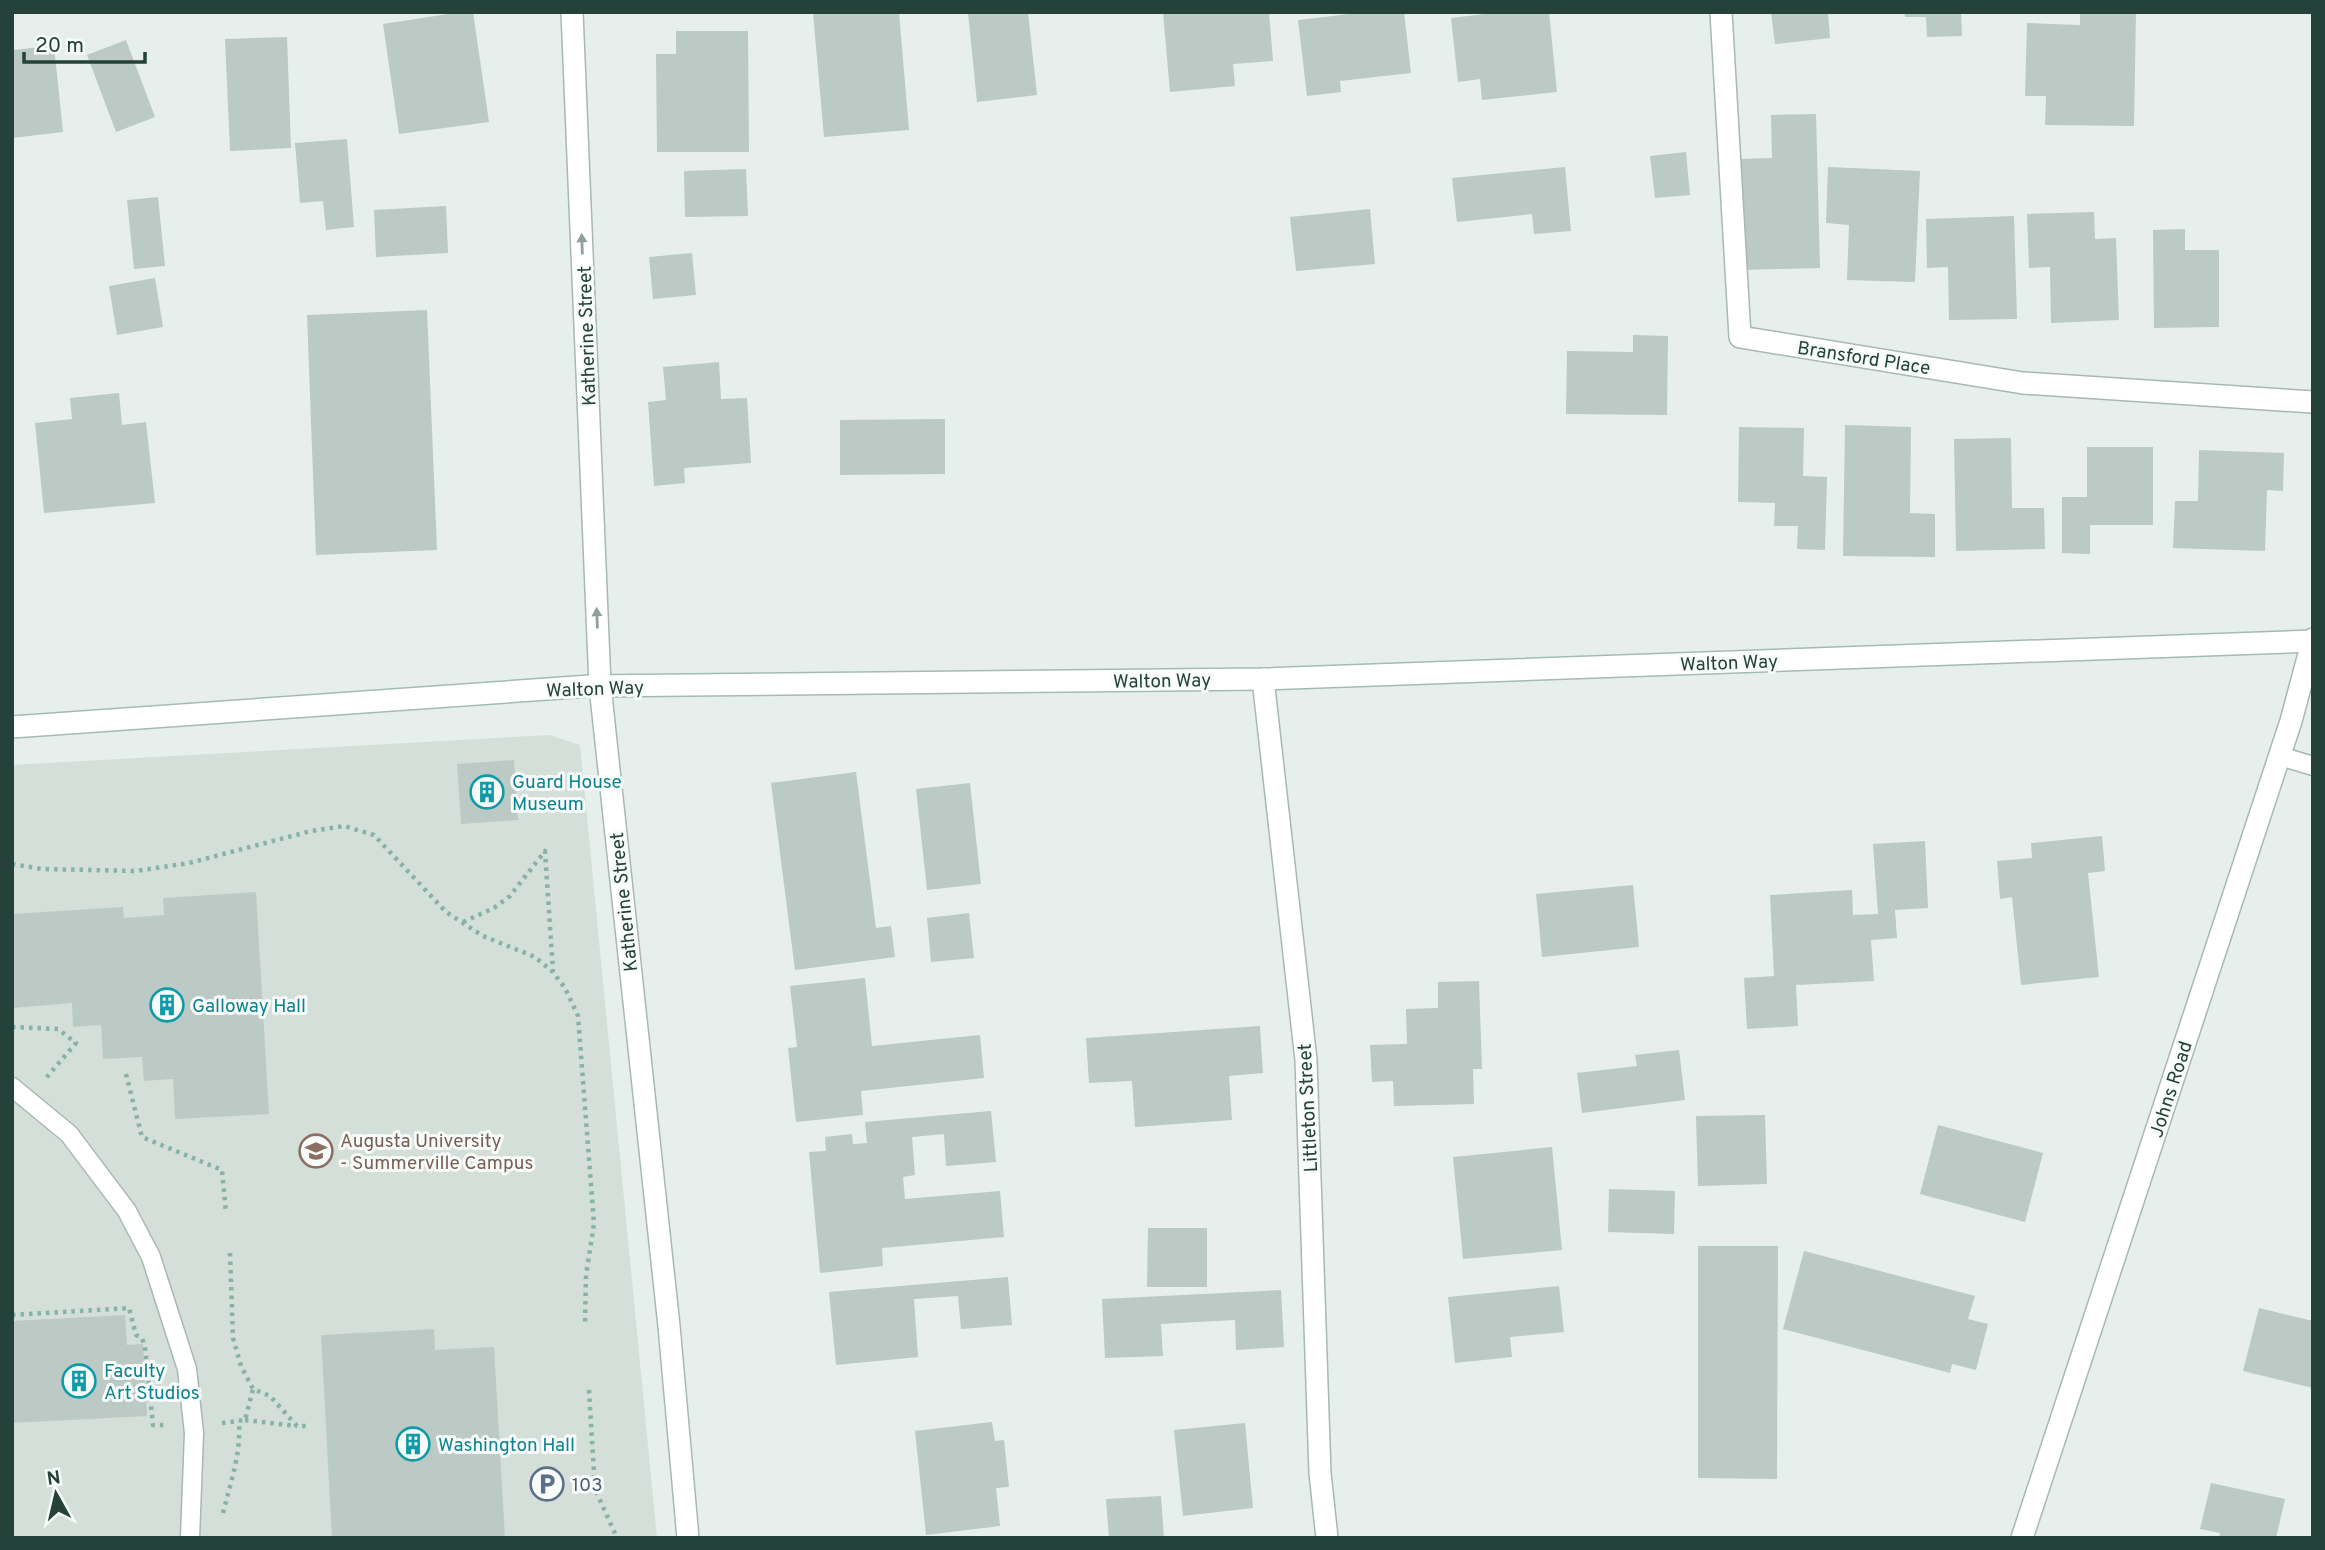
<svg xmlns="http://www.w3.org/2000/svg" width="2325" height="1550" viewBox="0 0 2325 1550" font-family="Overpass,sans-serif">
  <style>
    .built { fill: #d4dfda }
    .building { fill: #bbcac4 }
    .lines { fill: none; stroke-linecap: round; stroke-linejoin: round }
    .service-casing { stroke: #a8b8b2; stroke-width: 21 }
    .minor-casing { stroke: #a8b8b2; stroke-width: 24 }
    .secondary-casing { stroke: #a4bbb3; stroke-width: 24 }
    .path { stroke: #86b3a5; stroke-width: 4.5; stroke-dasharray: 3.5 5; stroke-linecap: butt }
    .service { stroke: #fff; stroke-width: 18 }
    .minor { stroke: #fff; stroke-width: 21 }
    .secondary { stroke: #fff; stroke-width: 21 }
    .oneway { fill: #92a09c }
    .labels { text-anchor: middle; stroke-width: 6; stroke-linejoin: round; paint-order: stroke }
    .street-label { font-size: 19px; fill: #24423a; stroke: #f7fbf9 }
    .culture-label { font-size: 19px; fill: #0d838f; stroke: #f7fbf9; text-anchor: start }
    .education-label { font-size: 19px; fill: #785e54; stroke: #f7fbf9; text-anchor: start }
    .service-label { font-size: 19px; fill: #4e5e75; stroke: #f7fbf9; text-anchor: start }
  </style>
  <rect width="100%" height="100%" fill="#e6efeb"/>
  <polygon class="built" points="550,735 580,745 657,1538 12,1538 12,765"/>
  <g class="building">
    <polygon points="461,12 473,12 489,122 399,134 383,24"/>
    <polygon points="899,12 909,130 824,137 813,13"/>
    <polygon points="1028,12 1037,95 977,102 968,13"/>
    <polygon points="1163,12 1269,12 1273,61 1233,64 1235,86 1170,92"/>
    <polygon points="1367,12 1404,12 1411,73 1340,81 1341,92 1307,96 1298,20"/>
    <polygon points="1502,12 1549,12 1557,92 1482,100 1480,79 1458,82 1451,18"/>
    <polygon points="1771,12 1828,12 1830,38 1775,44"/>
    <polygon points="1904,12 1961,12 1962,36 1927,37 1926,17 1905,17"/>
    <polygon points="2080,12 2136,13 2134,126 2045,125 2046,96 2025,96 2027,23 2080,25"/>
    <polygon points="676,31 748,31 749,152 657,152 656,54 676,54"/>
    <polygon points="287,37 291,148 230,151 225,39"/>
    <polygon points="126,40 155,117 116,132 87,55"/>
    <polygon points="54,46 63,132 12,138 12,50"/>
    <polygon points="1816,114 1820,268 1741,270 1738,159 1772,158 1771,115"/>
    <polygon points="347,139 354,227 326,230 323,201 300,203 295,143"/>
    <polygon points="1686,152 1690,195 1655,198 1650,156"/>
    <polygon points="1565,167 1571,231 1534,234 1532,214 1457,222 1452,178"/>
    <polygon points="1828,167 1920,171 1915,282 1847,280 1849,225 1826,223"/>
    <polygon points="746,169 748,216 685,217 684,171"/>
    <polygon points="158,197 165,266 134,269 127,200"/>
    <polygon points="446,206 448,253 376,257 374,210"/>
    <polygon points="1370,209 1375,264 1296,271 1290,217"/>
    <polygon points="2094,212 2095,239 2116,238 2119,320 2051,323 2050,267 2029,268 2027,214"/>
    <polygon points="2014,216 2017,319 1949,320 1948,267 1927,268 1926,219"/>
    <polygon points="2185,229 2185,250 2219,250 2219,327 2154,328 2153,230"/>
    <polygon points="692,253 696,295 653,299 649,257"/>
    <polygon points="155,278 163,327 117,335 109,286"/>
    <polygon points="427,310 437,550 316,555 307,315"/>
    <polygon points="1633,335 1668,336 1667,415 1566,414 1567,351 1633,352"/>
    <polygon points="719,362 721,399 747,398 751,463 684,468 685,483 654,486 648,402 666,400 663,367"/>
    <polygon points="119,393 122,425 146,422 155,503 44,513 35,423 72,419 70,398"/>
    <polygon points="945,419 945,474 840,475 840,420"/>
    <polygon points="1845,425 1911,427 1910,513 1935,514 1935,557 1843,556"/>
    <polygon points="1739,427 1804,428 1803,476 1827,477 1825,550 1797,549 1798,526 1774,526 1775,503 1738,502"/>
    <polygon points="2011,438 2012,508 2044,508 2045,549 1956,551 1954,439"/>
    <polygon points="2087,447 2153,447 2153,525 2090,525 2090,554 2062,553 2062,497 2087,497"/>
    <polygon points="2199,450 2284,453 2283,491 2267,490 2265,551 2173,548 2175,501 2198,501"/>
    <polygon points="514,760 518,820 461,824 457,764"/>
    <polygon points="856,772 876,928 891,926 895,957 795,970 771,783"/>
    <polygon points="970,783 981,884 927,890 916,789"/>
    <polygon points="2102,836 2105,871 2088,873 2099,977 2021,985 2012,897 2000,899 1997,861 2032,858 2031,843"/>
    <polygon points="1925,841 1928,908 1895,910 1897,938 1871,940 1874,981 1796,985 1798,1026 1747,1029 1744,978 1774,976 1770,895 1852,890 1853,915 1878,914 1873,844"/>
    <polygon points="1633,885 1639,947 1542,957 1536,894"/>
    <polygon points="256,892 269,1114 175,1119 173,1079 144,1081 142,1057 103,1059 101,1025 73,1027 72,1003 12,1008 12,914 123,907 124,918 164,915 163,898"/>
    <polygon points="969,913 974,958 931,962 927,918"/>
    <polygon points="865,978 872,1046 980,1035 984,1078 861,1091 863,1115 796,1122 788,1048 797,1047 790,986"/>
    <polygon points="1479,981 1482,1069 1473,1069 1474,1104 1394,1106 1393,1081 1372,1082 1370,1045 1407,1044 1406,1009 1438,1008 1438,982"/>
    <polygon points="1260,1026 1263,1073 1229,1076 1232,1120 1135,1127 1132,1081 1089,1083 1086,1038"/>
    <polygon points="1679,1050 1685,1100 1582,1113 1577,1073 1637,1066 1635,1055"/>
    <polygon points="991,1111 996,1162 946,1166 944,1134 912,1137 915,1175 903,1177 905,1199 1000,1191 1004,1237 882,1248 883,1266 820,1273 809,1152 826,1151 825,1137 852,1134 853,1144 867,1143 865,1122"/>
    <polygon points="1765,1115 1767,1184 1698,1186 1696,1116"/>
    <polygon points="1938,1125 2043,1153 2025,1222 1920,1194"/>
    <polygon points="1552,1147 1562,1250 1463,1259 1453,1157"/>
    <polygon points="1609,1189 1675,1191 1674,1234 1608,1232"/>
    <polygon points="1148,1228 1207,1228 1207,1287 1147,1287"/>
    <polygon points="1698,1246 1778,1246 1777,1479 1698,1478"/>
    <polygon points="1804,1251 1975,1296 1968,1319 1988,1324 1976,1370 1952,1364 1950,1373 1783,1329"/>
    <polygon points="1008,1277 1012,1325 961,1329 958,1296 914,1299 918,1357 836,1365 829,1292"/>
    <polygon points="1559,1286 1564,1332 1510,1337 1512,1357 1455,1363 1448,1297"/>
    <polygon points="1281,1290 1284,1347 1236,1350 1235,1320 1161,1324 1163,1356 1105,1358 1102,1299"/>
    <polygon points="2259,1308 2313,1321 2313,1388 2243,1371"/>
    <polygon points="125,1315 127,1345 143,1344 147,1416 12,1423 12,1321"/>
    <polygon points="434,1329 435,1350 494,1347 505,1538 332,1538 321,1335"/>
    <polygon points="992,1422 995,1441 1004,1440 1009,1487 996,1488 1000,1526 926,1535 915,1431"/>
    <polygon points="1245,1423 1253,1508 1183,1516 1174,1430"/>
    <polygon points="2211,1483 2285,1499 2276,1538 2219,1538 2220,1533 2200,1529"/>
    <polygon points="1161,1496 1164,1538 1109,1538 1106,1499"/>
  </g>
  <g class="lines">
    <defs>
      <g id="service">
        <polyline points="2280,756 2313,766"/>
        <polyline points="12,1087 69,1134 127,1211 151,1257 187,1369 194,1433 190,1538"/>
      </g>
      <g id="minor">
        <polyline points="572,12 600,686 669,1326 688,1538"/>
        <polyline points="1721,12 1740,337 2023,383 2313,402"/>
        <polyline points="1263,679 1306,1060 1320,1473 1327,1538"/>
        <polyline points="2022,1538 2291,721 2313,639"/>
      </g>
      <polyline id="secondary" points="12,727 590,686 1263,679 2313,641"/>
    </defs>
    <use href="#service" class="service-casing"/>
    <use href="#minor" class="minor-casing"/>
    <use href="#secondary" class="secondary-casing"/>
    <g class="path">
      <polyline points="12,864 42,869 136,871 189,863 311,831 344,826 374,835 446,912 483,936 535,957 553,972 565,988 578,1016 594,1224 586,1275 585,1323"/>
      <polyline points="463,922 494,908 510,896 545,851 553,971"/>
      <polyline points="12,1027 58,1029 76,1043 46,1078"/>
      <polyline points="126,1074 142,1137 222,1170 226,1213"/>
      <polyline points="230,1253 233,1338 241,1366 253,1389 270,1396 297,1426 309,1426"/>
      <polyline points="12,1315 129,1308 136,1335 142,1338 145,1347 153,1425 166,1425"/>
      <polyline points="589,1390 595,1489 617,1538"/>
      <polyline points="245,1420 297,1426"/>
      <polyline points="222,1423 245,1420 253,1389"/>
      <path d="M223,1513c8,-32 18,-59 16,-92"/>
    </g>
    <use href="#service" class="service"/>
    <use href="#minor" class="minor"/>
    <use href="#secondary" class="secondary"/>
  </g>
  <defs><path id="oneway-solid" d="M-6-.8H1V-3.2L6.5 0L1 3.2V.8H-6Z" transform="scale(1.75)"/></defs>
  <g class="oneway">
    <use href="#oneway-solid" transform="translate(582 244) rotate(-92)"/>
    <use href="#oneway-solid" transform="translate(597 618) rotate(-92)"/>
  </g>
  <defs>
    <symbol id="building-ring" viewBox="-11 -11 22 22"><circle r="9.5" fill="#f7fbf9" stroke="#0f9aa8" stroke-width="1.5"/><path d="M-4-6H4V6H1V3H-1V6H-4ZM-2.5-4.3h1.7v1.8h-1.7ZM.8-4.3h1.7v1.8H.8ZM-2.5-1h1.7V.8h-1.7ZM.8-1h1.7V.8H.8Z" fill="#0f9aa8"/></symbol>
    <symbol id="university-ring" viewBox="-11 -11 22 22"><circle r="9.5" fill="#f7fbf9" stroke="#8d6e63" stroke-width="1.5"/><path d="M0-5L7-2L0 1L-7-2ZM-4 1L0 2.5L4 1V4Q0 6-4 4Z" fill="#8d6e63"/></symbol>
    <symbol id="parking-ring" viewBox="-11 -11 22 22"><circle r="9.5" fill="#f7fbf9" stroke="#5c6f8a" stroke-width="1.5"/><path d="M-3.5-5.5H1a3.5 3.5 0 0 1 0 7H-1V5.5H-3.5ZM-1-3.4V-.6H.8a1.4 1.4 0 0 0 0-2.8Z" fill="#5c6f8a"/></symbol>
  </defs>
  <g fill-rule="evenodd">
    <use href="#building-ring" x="468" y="773" width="38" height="38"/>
    <use href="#building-ring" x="148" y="986" width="38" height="38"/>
    <use href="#university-ring" x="297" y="1132" width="38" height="38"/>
    <use href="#building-ring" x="60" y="1362" width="38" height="38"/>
    <use href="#building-ring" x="394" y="1425" width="38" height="38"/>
    <use href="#parking-ring" x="528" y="1465" width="38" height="38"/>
  </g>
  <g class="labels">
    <g class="street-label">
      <text transform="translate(586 336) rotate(-92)" y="7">Katherine Street</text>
      <text transform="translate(1864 357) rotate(9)" y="7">Bransford Place</text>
      <text transform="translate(1729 662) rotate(-2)" y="7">Walton Way</text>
      <text transform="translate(1162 680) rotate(-1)" y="7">Walton Way</text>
      <text transform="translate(595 688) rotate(-2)" y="7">Walton Way</text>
      <text transform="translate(623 902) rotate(-96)" y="7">Katherine Street</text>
      <text transform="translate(2170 1089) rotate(-72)" y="7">Johns Road</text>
      <text transform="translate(1307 1108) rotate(-93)" y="7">Littleton Street</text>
    </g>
    <g class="culture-label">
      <text x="512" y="788">Guard House<tspan x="512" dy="22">Museum</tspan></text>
      <text x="192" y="1012">Galloway Hall</text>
      <text x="104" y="1377">Faculty<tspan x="104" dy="22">Art Studios</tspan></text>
      <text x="438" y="1451">Washington Hall</text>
    </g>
    <g class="education-label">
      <text x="340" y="1147">Augusta University<tspan x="340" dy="22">- Summerville Campus</tspan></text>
    </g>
    <g class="service-label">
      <text x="572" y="1491">103</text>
    </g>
  </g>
  <rect width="2325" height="1550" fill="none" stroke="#24423a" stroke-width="28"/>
  <g transform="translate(56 1494) rotate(352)" stroke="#f7fbf9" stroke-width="5" paint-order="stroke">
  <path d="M0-5L12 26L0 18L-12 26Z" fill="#24423a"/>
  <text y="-10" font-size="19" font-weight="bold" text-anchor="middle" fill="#24423a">N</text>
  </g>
  <path d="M24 52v10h121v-10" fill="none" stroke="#24423a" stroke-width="3.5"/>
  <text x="35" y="52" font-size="21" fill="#24423a" stroke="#f7fbf9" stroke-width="5" paint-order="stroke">20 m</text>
</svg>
